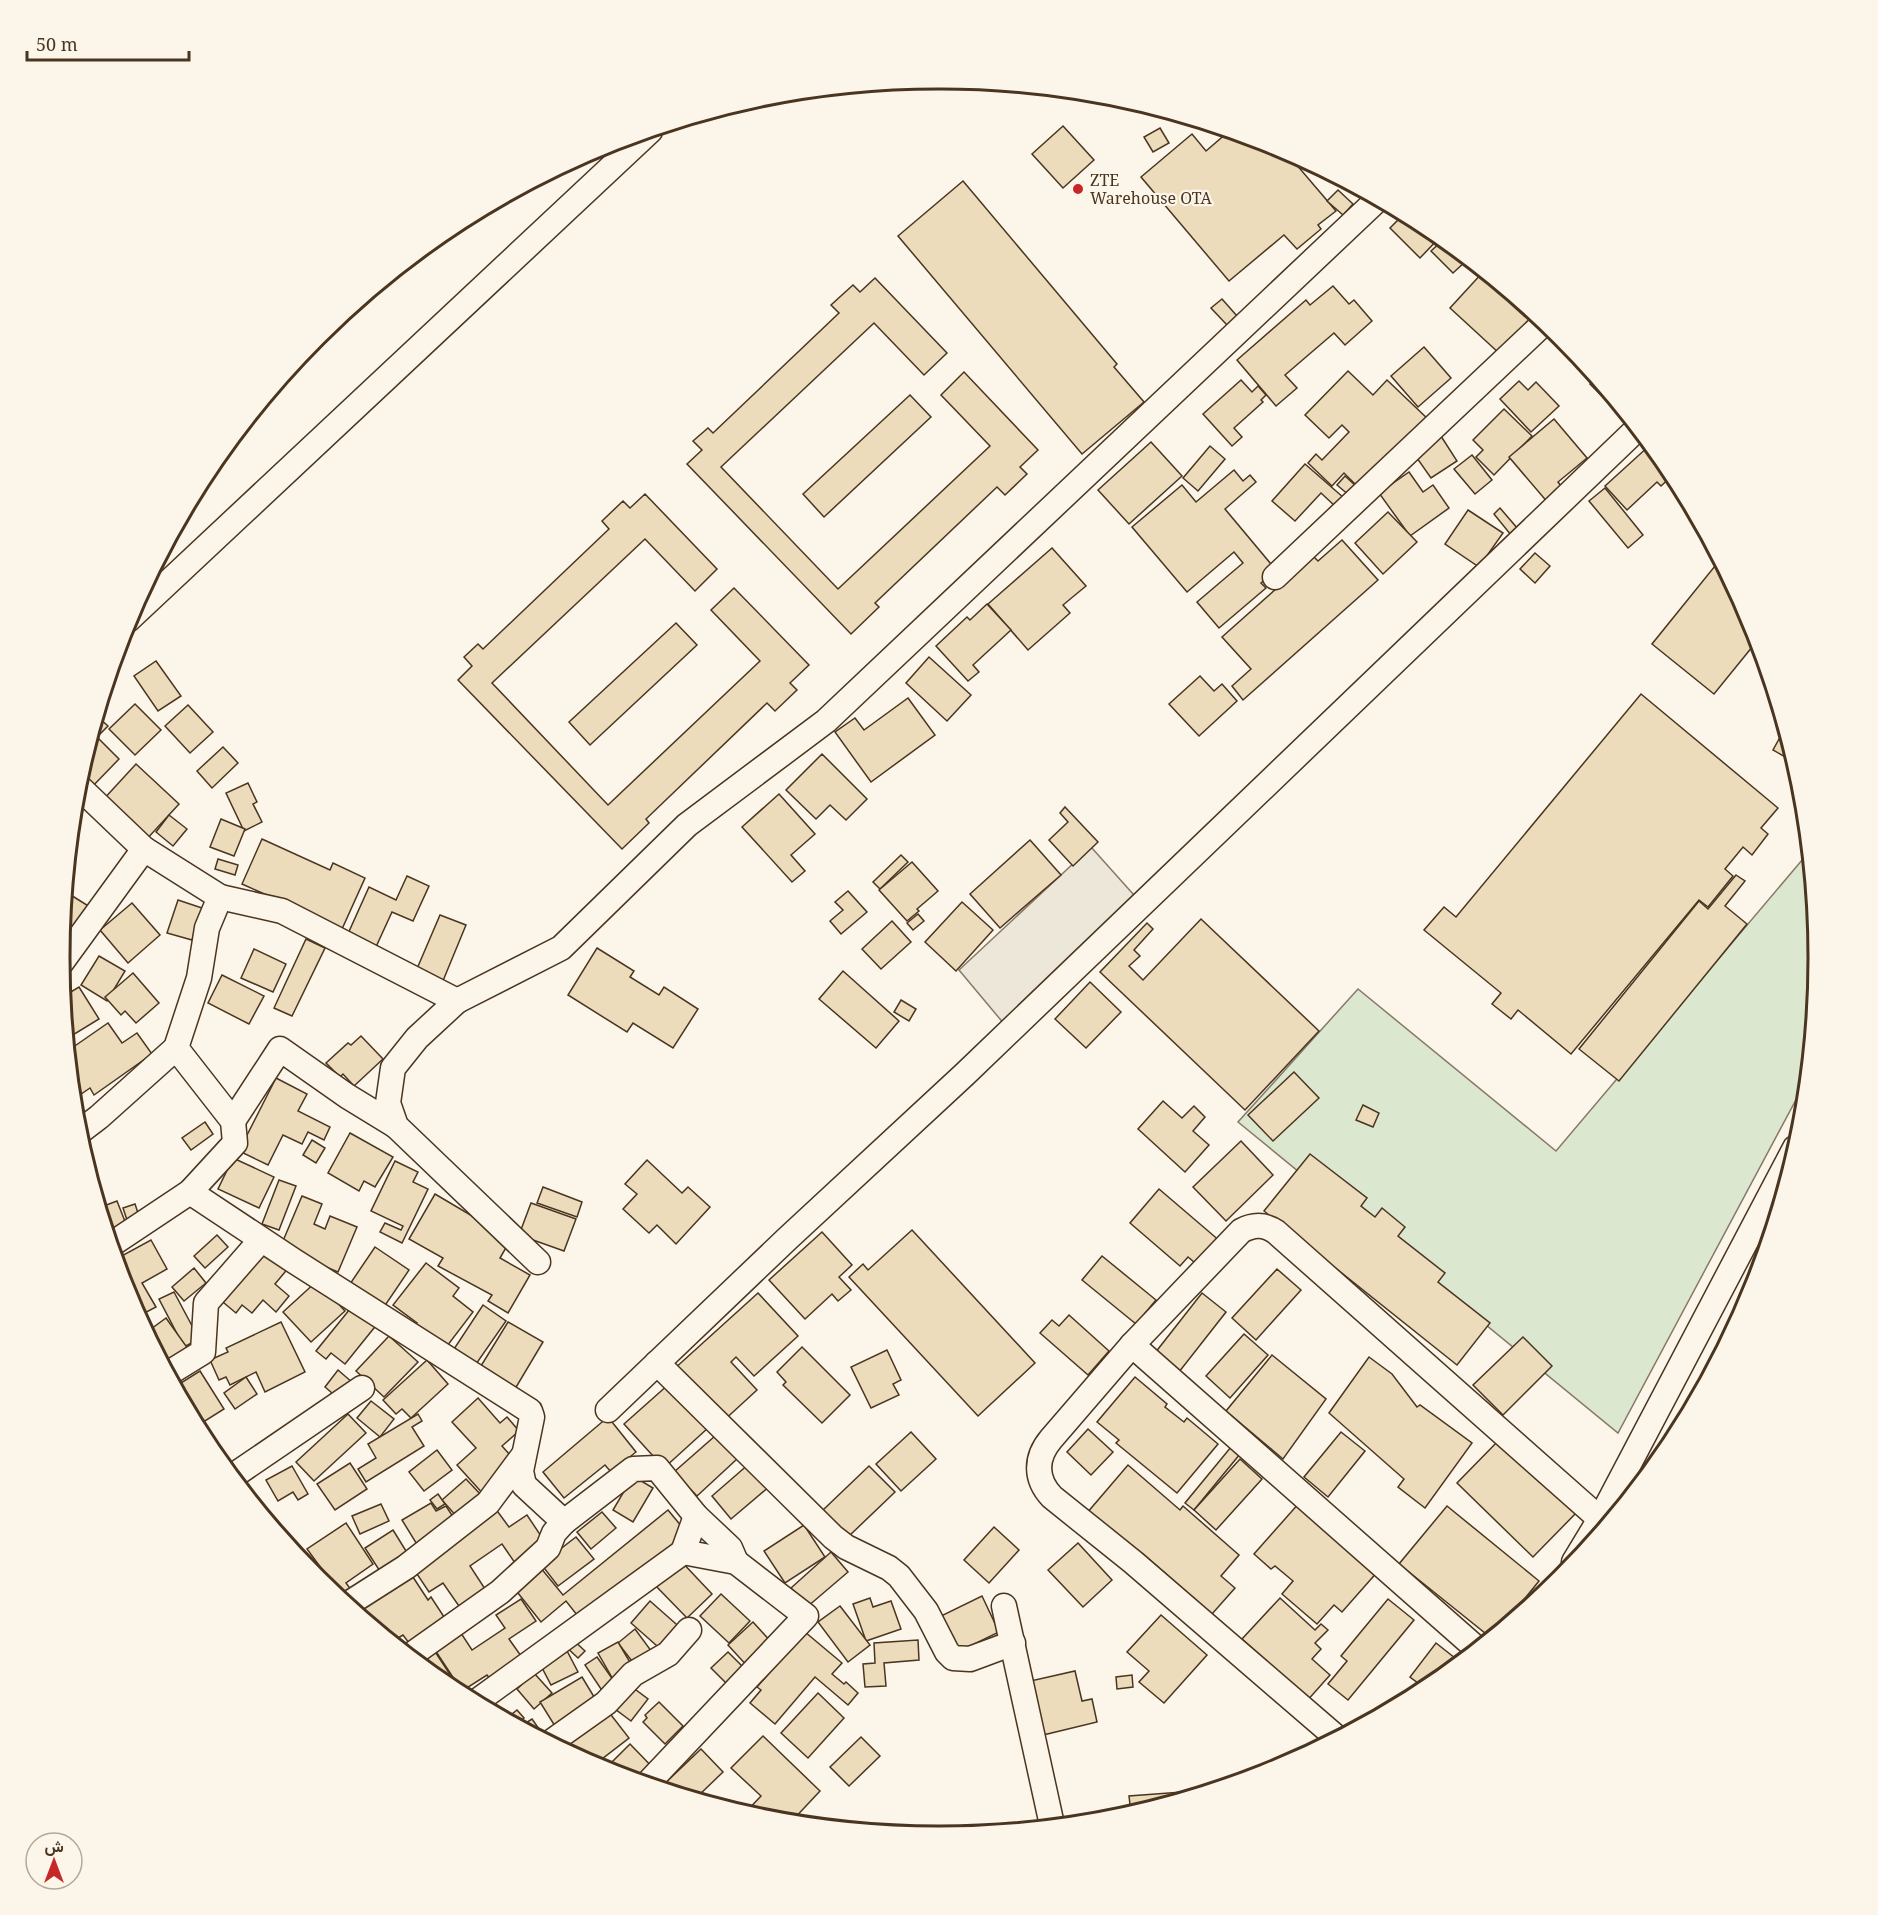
<svg xmlns="http://www.w3.org/2000/svg" width="1878" height="1915" viewBox="0 0 1878 1915" font-family="'Noto Serif',Vazirmatn,serif">
  <style>
    .green { fill: #dce7d0; stroke: #887966; stroke-width: 1.5 }
    .parking { fill: #ede7d9; stroke: #887966; stroke-width: 1.5 }
    .building { fill: #ecdcbc; stroke: #4a3520; stroke-width: 1.5 }
    .lines { fill: none; stroke-linecap: round; stroke-linejoin: round }
    .minor-casing { stroke: #4a3520; stroke-width: 27 }
    .minor { stroke: #fbf6e9; stroke-width: 24 }
    .poi-dot { fill: #c62828; stroke: #fbf6e9; stroke-width: 2 }
    .labels { text-anchor: middle; stroke-width: 4.5; stroke-linejoin: round; paint-order: stroke }
    .poi-label { font-size: 16px; fill: #4a3520; stroke: #fbf6e9; text-anchor: start }
    .rim { fill: none; stroke: #4a3520; stroke-width: 3 }
  </style>
  <rect width="100%" height="100%" fill="#fbf6e9"/>
  <polygon class="green" points="1808,853 1818,958 1806,1081 1618,1433 1238,1122 1358,989 1556,1151"/>
  <polygon class="parking" points="1091,847 1142,904 1010,1031 959,970"/>
  <g class="building">
    <polygon points="1063,126 1094,160 1063,188 1032,154"/>
    <polygon points="1160,128 1169,143 1153,152 1144,137"/>
    <polygon points="1227,133 1230,138 1236,133 1252,138 1262,151 1270,144 1284,150 1336,211 1318,225 1321,229 1297,249 1284,235 1229,281 1141,177 1192,134 1206,151"/>
    <polygon points="963,181 1117,364 1114,367 1144,402 1082,454 898,236"/>
    <polygon points="1338,190 1353,204 1343,215 1327,201"/>
    <polygon points="1404,214 1428,227 1440,237 1420,258 1390,228"/>
    <polygon points="1443,240 1467,260 1453,273 1431,251"/>
    <polygon points="1483,272 1536,316 1500,354 1450,308"/>
    <polygon points="875,278 947,353 924,375 874,323 721,467 838,589 990,446 941,395 964,372 1038,450 1020,467 1027,474 1005,495 997,487 875,603 879,607 851,634 687,464 702,450 693,441 708,428 713,433 839,313 831,305 853,285 860,292"/>
    <polygon points="1333,286 1349,304 1354,300 1372,321 1345,345 1334,333 1285,375 1297,388 1276,406 1237,360 1306,300 1310,305"/>
    <polygon points="1222,299 1237,316 1227,325 1211,308"/>
    <polygon points="1424,347 1451,378 1418,407 1391,376"/>
    <polygon points="1348,371 1373,395 1387,380 1431,422 1357,486 1344,473 1332,486 1308,463 1316,454 1322,460 1349,432 1342,425 1329,438 1305,415"/>
    <polygon points="1596,379 1632,424 1631,425 1590,384"/>
    <polygon points="1241,380 1252,392 1258,386 1266,395 1261,400 1263,402 1234,428 1242,437 1232,446 1203,414"/>
    <polygon points="1519,381 1528,390 1536,382 1559,406 1531,432 1500,399"/>
    <polygon points="910,395 931,417 824,517 803,494"/>
    <polygon points="1504,409 1532,436 1494,475 1476,457 1483,450 1473,440"/>
    <polygon points="1554,419 1587,458 1558,482 1565,491 1549,504 1509,457"/>
    <polygon points="1439,433 1457,461 1431,478 1412,451"/>
    <polygon points="1151,442 1182,476 1129,524 1098,490"/>
    <polygon points="1650,445 1673,475 1661,486 1657,482 1627,510 1605,486"/>
    <polygon points="1210,446 1225,459 1198,491 1183,478"/>
    <polygon points="1472,455 1492,480 1475,494 1454,469"/>
    <polygon points="1305,464 1344,498 1336,507 1321,493 1295,521 1272,501"/>
    <polygon points="1234,470 1243,481 1250,475 1256,482 1225,509 1276,570 1261,583 1266,588 1219,628 1197,602 1243,563 1234,552 1187,592 1132,527 1182,485 1196,502"/>
    <polygon points="1409,472 1423,492 1433,485 1449,508 1410,536 1379,493"/>
    <polygon points="1345,476 1357,487 1350,496 1337,485"/>
    <polygon points="1605,488 1643,535 1628,548 1589,501"/>
    <polygon points="645,494 717,569 695,591 645,539 492,683 608,805 760,661 711,610 734,588 809,665 790,683 797,690 775,711 767,703 646,819 649,823 622,849 458,680 472,666 464,657 478,644 483,649 609,529 602,521 623,501 630,508"/>
    <polygon points="1500,508 1518,529 1511,535 1494,514"/>
    <polygon points="1468,510 1503,533 1479,567 1445,544"/>
    <polygon points="1388,512 1417,542 1383,574 1355,543"/>
    <polygon points="1342,540 1378,580 1243,700 1232,686 1251,669 1222,637 1313,556 1318,561"/>
    <polygon points="1052,548 1086,586 1063,605 1070,613 1028,650 988,604"/>
    <polygon points="1535,553 1550,566 1535,583 1520,569"/>
    <polygon points="1719,561 1751,621 1757,641 1714,694 1652,644"/>
    <polygon points="987,604 1011,630 973,665 979,672 968,681 936,646 967,617 970,620"/>
    <polygon points="676,623 697,645 590,745 569,722"/>
    <polygon points="929,657 971,695 947,721 906,683"/>
    <polygon points="156,661 181,696 158,711 134,676"/>
    <polygon points="1200,676 1214,691 1222,684 1237,701 1199,736 1169,704"/>
    <polygon points="1641,694 1778,808 1761,828 1768,834 1752,855 1743,847 1725,869 1733,876 1708,907 1699,900 1571,1054 1518,1010 1511,1019 1492,1004 1501,993 1424,930 1444,907 1456,917"/>
    <polygon points="908,698 935,735 871,782 835,732 855,718 864,730"/>
    <polygon points="135,704 161,730 135,755 109,729"/>
    <polygon points="188,705 213,732 190,753 165,726"/>
    <polygon points="98,717 108,726 97,737 119,759 90,789 79,779"/>
    <polygon points="1784,730 1794,762 1773,750"/>
    <polygon points="223,747 238,763 212,788 197,771"/>
    <polygon points="822,754 867,799 846,820 830,805 816,819 786,790"/>
    <polygon points="136,764 179,804 145,841 102,801"/>
    <polygon points="248,783 257,802 253,804 262,822 244,831 226,793"/>
    <polygon points="779,794 815,834 791,855 805,871 792,882 742,827"/>
    <polygon points="1065,807 1098,842 1073,866 1049,840 1068,822 1060,813"/>
    <polygon points="169,815 187,829 173,846 156,832"/>
    <polygon points="221,819 245,829 234,856 210,847"/>
    <polygon points="262,839 330,870 333,863 365,878 342,929 242,884"/>
    <polygon points="1030,840 1061,875 1000,928 970,894"/>
    <polygon points="901,855 908,862 880,889 873,882"/>
    <polygon points="218,859 238,865 235,875 215,869"/>
    <polygon points="912,862 938,891 917,909 919,911 907,921 879,890"/>
    <polygon points="1736,875 1745,881 1725,906 1747,924 1619,1081 1579,1049 1699,901 1708,909"/>
    <polygon points="407,876 429,886 413,921 392,912 375,949 347,936 369,887 396,900"/>
    <polygon points="848,891 867,912 841,934 830,921 843,910 835,902"/>
    <polygon points="66,892 90,907 61,947"/>
    <polygon points="178,900 202,908 192,940 167,933"/>
    <polygon points="962,902 993,930 956,971 925,942"/>
    <polygon points="132,903 160,935 128,963 100,930"/>
    <polygon points="918,914 924,921 913,930 907,923"/>
    <polygon points="440,915 466,925 440,988 413,978"/>
    <polygon points="1201,919 1319,1031 1245,1110 1100,972 1147,923 1153,929 1134,950 1140,956 1129,966 1143,980"/>
    <polygon points="892,921 911,942 881,969 862,949"/>
    <polygon points="306,939 325,948 292,1016 274,1008"/>
    <polygon points="597,948 634,971 630,977 659,995 664,987 698,1009 673,1048 633,1023 627,1032 568,995"/>
    <polygon points="254,949 286,964 273,992 241,978"/>
    <polygon points="99,956 125,971 107,1001 81,985"/>
    <polygon points="843,971 899,1021 876,1048 819,999"/>
    <polygon points="133,973 159,1003 136,1023 125,1011 121,1015 105,997"/>
    <polygon points="222,975 264,996 249,1024 208,1003"/>
    <polygon points="1090,982 1121,1012 1086,1048 1055,1019"/>
    <polygon points="79,987 99,1019 68,1038 64,996"/>
    <polygon points="901,1000 916,1009 909,1021 894,1012"/>
    <polygon points="108,1023 122,1043 137,1033 152,1054 94,1095 90,1088 74,1099 69,1050"/>
    <polygon points="361,1036 383,1059 354,1086 343,1074 340,1077 326,1063 348,1043 351,1045"/>
    <polygon points="1294,1072 1319,1098 1273,1141 1248,1115"/>
    <polygon points="276,1078 307,1094 298,1111 330,1127 324,1140 308,1132 302,1144 283,1135 268,1165 239,1151"/>
    <polygon points="1163,1101 1182,1118 1194,1106 1205,1117 1193,1131 1209,1145 1185,1172 1138,1129"/>
    <polygon points="1363,1105 1379,1113 1373,1127 1356,1120"/>
    <polygon points="205,1122 213,1134 191,1150 182,1138"/>
    <polygon points="350,1133 393,1157 375,1187 364,1181 359,1191 328,1173"/>
    <polygon points="312,1140 325,1148 316,1163 303,1155"/>
    <polygon points="1241,1141 1273,1175 1226,1221 1193,1187"/>
    <polygon points="1310,1154 1367,1198 1361,1206 1375,1217 1382,1208 1405,1227 1398,1236 1445,1273 1438,1282 1490,1323 1457,1365 1264,1211"/>
    <polygon points="233,1158 274,1177 259,1208 218,1189"/>
    <polygon points="647,1160 682,1193 688,1187 710,1207 676,1244 657,1225 649,1233 623,1209 637,1194 625,1184"/>
    <polygon points="395,1161 418,1172 413,1182 428,1189 402,1243 380,1232 385,1223 401,1230 403,1226 371,1211"/>
    <polygon points="279,1180 296,1186 279,1230 262,1224"/>
    <polygon points="543,1187 582,1202 577,1217 537,1203"/>
    <polygon points="1159,1189 1221,1242 1200,1267 1188,1257 1180,1266 1130,1223"/>
    <polygon points="435,1194 511,1239 500,1258 530,1275 508,1313 488,1301 492,1295 438,1266 443,1258 409,1239"/>
    <polygon points="302,1196 322,1204 314,1224 325,1229 330,1216 357,1227 338,1272 280,1248"/>
    <polygon points="117,1201 126,1224 108,1231 101,1207"/>
    <polygon points="531,1203 576,1219 564,1251 519,1235"/>
    <polygon points="135,1204 139,1216 127,1220 123,1208"/>
    <polygon points="912,1230 1035,1363 978,1416 849,1277 863,1264 868,1270"/>
    <polygon points="822,1232 852,1265 839,1277 851,1290 838,1301 832,1294 805,1319 769,1280"/>
    <polygon points="217,1235 228,1247 205,1268 194,1256"/>
    <polygon points="151,1240 167,1269 142,1283 156,1307 139,1316 127,1294 116,1259"/>
    <polygon points="264,1245 290,1266 275,1284 289,1296 276,1312 263,1300 252,1313 242,1305 236,1313 218,1298"/>
    <polygon points="375,1247 409,1270 384,1307 350,1284"/>
    <polygon points="1102,1256 1156,1300 1136,1324 1082,1280"/>
    <polygon points="426,1263 459,1288 453,1296 473,1312 444,1350 414,1327 417,1323 393,1305"/>
    <polygon points="194,1268 206,1283 184,1301 172,1287"/>
    <polygon points="1277,1269 1301,1290 1256,1340 1232,1318"/>
    <polygon points="317,1281 345,1311 311,1342 283,1312"/>
    <polygon points="174,1292 199,1339 184,1347 159,1299"/>
    <polygon points="758,1293 798,1336 754,1376 736,1357 731,1362 757,1390 721,1423 673,1370"/>
    <polygon points="1202,1293 1226,1312 1179,1372 1155,1353"/>
    <polygon points="354,1304 378,1323 345,1364 331,1353 326,1359 316,1351"/>
    <polygon points="483,1305 506,1321 474,1367 452,1352"/>
    <polygon points="1069,1315 1109,1351 1088,1375 1040,1333 1052,1320 1059,1326"/>
    <polygon points="166,1318 191,1353 167,1370 147,1332"/>
    <polygon points="281,1322 305,1372 265,1392 256,1372 230,1385 226,1377 219,1380 210,1360 228,1352 226,1348"/>
    <polygon points="508,1322 543,1342 512,1394 476,1374"/>
    <polygon points="1244,1334 1268,1355 1230,1398 1206,1376"/>
    <polygon points="389,1336 418,1362 384,1397 356,1371"/>
    <polygon points="1523,1337 1552,1366 1503,1415 1473,1385"/>
    <polygon points="802,1347 850,1395 822,1423 783,1385 786,1382 777,1372"/>
    <polygon points="887,1350 901,1380 893,1384 899,1395 871,1408 851,1367"/>
    <polygon points="1272,1355 1326,1399 1283,1459 1226,1411"/>
    <polygon points="1369,1357 1392,1374 1417,1407 1420,1405 1472,1443 1425,1508 1398,1487 1404,1479 1329,1413"/>
    <polygon points="427,1360 448,1384 411,1418 402,1409 396,1414 383,1400"/>
    <polygon points="338,1370 353,1383 339,1399 325,1387"/>
    <polygon points="200,1371 224,1409 197,1426 176,1386"/>
    <polygon points="246,1377 257,1394 235,1409 224,1393"/>
    <polygon points="1135,1377 1167,1404 1165,1407 1184,1422 1187,1418 1218,1444 1177,1493 1116,1443 1119,1440 1097,1422"/>
    <polygon points="669,1384 708,1428 664,1468 624,1424"/>
    <polygon points="478,1398 500,1423 507,1417 519,1431 502,1446 519,1465 485,1496 457,1465 476,1448 452,1422"/>
    <polygon points="371,1401 394,1419 380,1437 357,1418"/>
    <polygon points="348,1414 366,1433 314,1481 296,1462"/>
    <polygon points="418,1414 422,1421 412,1427 424,1446 366,1482 358,1469 376,1458 368,1444"/>
    <polygon points="608,1417 636,1452 611,1472 605,1465 564,1498 543,1472"/>
    <polygon points="1088,1429 1113,1452 1091,1475 1067,1452"/>
    <polygon points="911,1432 936,1459 901,1491 876,1464"/>
    <polygon points="1341,1432 1365,1451 1328,1497 1304,1477"/>
    <polygon points="715,1436 737,1459 697,1496 674,1472"/>
    <polygon points="1500,1439 1578,1511 1533,1557 1457,1483"/>
    <polygon points="1231,1447 1240,1454 1194,1510 1185,1503"/>
    <polygon points="437,1450 452,1470 424,1491 409,1472"/>
    <polygon points="1240,1459 1262,1479 1216,1530 1194,1510"/>
    <polygon points="350,1463 367,1489 335,1510 317,1484"/>
    <polygon points="750,1463 770,1486 731,1519 712,1496"/>
    <polygon points="1128,1465 1180,1510 1183,1506 1239,1555 1221,1576 1235,1588 1212,1614 1143,1554 1140,1559 1087,1513"/>
    <polygon points="292,1466 308,1494 298,1500 293,1492 278,1501 266,1480"/>
    <polygon points="869,1466 895,1492 848,1537 823,1510"/>
    <polygon points="633,1476 653,1488 633,1522 613,1510"/>
    <polygon points="466,1479 482,1496 458,1518 442,1500"/>
    <polygon points="438,1494 445,1504 437,1509 430,1500"/>
    <polygon points="1300,1502 1379,1570 1342,1612 1334,1605 1317,1624 1282,1594 1293,1581 1275,1566 1271,1569 1254,1554"/>
    <polygon points="431,1503 436,1511 446,1506 457,1523 418,1546 402,1520"/>
    <polygon points="381,1504 389,1521 360,1534 352,1516"/>
    <polygon points="1447,1506 1539,1581 1500,1629 1490,1637 1399,1564"/>
    <polygon points="495,1508 509,1527 527,1515 545,1542 515,1563 502,1544 470,1566 487,1592 461,1609 443,1583 429,1592 411,1565"/>
    <polygon points="668,1510 687,1533 581,1620 566,1601 541,1622 514,1588 540,1567 563,1595"/>
    <polygon points="602,1512 616,1528 591,1549 577,1532"/>
    <polygon points="346,1523 373,1564 346,1583 352,1591 341,1598 316,1577 324,1572 307,1549"/>
    <polygon points="804,1525 825,1557 785,1583 764,1551"/>
    <polygon points="994,1527 1019,1550 989,1583 964,1560"/>
    <polygon points="393,1530 411,1559 383,1576 365,1548"/>
    <polygon points="576,1537 594,1559 558,1586 541,1564"/>
    <polygon points="1078,1543 1112,1580 1083,1607 1048,1570"/>
    <polygon points="831,1552 848,1572 807,1607 791,1588"/>
    <polygon points="679,1559 712,1594 687,1618 653,1583"/>
    <polygon points="409,1571 428,1600 431,1597 448,1623 412,1647 403,1635 393,1641 353,1608"/>
    <polygon points="721,1594 750,1621 729,1643 700,1616"/>
    <polygon points="982,1596 999,1632 958,1652 941,1616"/>
    <polygon points="870,1598 873,1607 891,1601 901,1629 866,1641 853,1604"/>
    <polygon points="1280,1598 1315,1630 1321,1624 1328,1630 1315,1643 1321,1649 1312,1659 1330,1675 1306,1702 1265,1663 1267,1661 1242,1639"/>
    <polygon points="521,1599 536,1621 509,1639 526,1663 494,1684 487,1675 462,1691 431,1644 457,1627 472,1650 505,1628 496,1615"/>
    <polygon points="1388,1599 1414,1620 1348,1700 1328,1684 1347,1661 1341,1656"/>
    <polygon points="650,1601 684,1631 665,1653 631,1623"/>
    <polygon points="840,1606 870,1645 848,1662 818,1622"/>
    <polygon points="1161,1615 1207,1655 1164,1703 1139,1682 1149,1671 1127,1652"/>
    <polygon points="753,1622 774,1645 749,1668 728,1645"/>
    <polygon points="635,1629 652,1652 635,1665 618,1643"/>
    <polygon points="805,1632 842,1663 832,1674 844,1684 846,1682 858,1693 848,1705 815,1677 775,1724 750,1703 761,1690 757,1687"/>
    <polygon points="569,1636 585,1651 578,1658 562,1643"/>
    <polygon points="918,1640 919,1660 884,1663 886,1686 865,1687 863,1664 875,1663 874,1643"/>
    <polygon points="618,1642 634,1669 614,1681 598,1653"/>
    <polygon points="1436,1643 1460,1662 1426,1689 1410,1677"/>
    <polygon points="565,1647 578,1672 551,1685 538,1660"/>
    <polygon points="434,1650 451,1676 464,1696 450,1688 417,1661"/>
    <polygon points="728,1652 748,1672 731,1688 711,1668"/>
    <polygon points="597,1657 616,1684 603,1692 585,1665"/>
    <polygon points="1075,1671 1082,1701 1092,1699 1097,1722 1039,1736 1026,1682"/>
    <polygon points="534,1673 552,1693 534,1709 517,1689"/>
    <polygon points="1132,1675 1133,1687 1117,1689 1116,1677"/>
    <polygon points="582,1677 599,1705 558,1731 540,1702"/>
    <polygon points="628,1684 648,1699 631,1721 611,1706"/>
    <polygon points="818,1693 844,1718 808,1758 781,1733"/>
    <polygon points="659,1702 683,1726 665,1744 643,1722 647,1718 645,1715"/>
    <polygon points="517,1710 524,1718 517,1724 507,1718"/>
    <polygon points="608,1711 629,1738 594,1765 562,1748"/>
    <polygon points="532,1719 539,1729 533,1732 521,1726"/>
    <polygon points="763,1736 820,1791 791,1822 767,1820 745,1813 761,1796 731,1768"/>
    <polygon points="861,1737 880,1756 849,1786 830,1767"/>
    <polygon points="630,1744 659,1774 649,1784 604,1770"/>
    <polygon points="701,1749 723,1772 696,1798 661,1787"/>
    <polygon points="1182,1792 1183,1798 1131,1813 1129,1796"/>
    <polygon points="1121,1810 1122,1816 1097,1821 1095,1812"/>
    <polygon points="957,1828 959,1834 977,1830 977,1833 939,1836 926,1835"/>
  </g>
  <g class="lines">
    <defs>
      <g id="minor">
        <polyline points="1275,577 1544,323"/>
        <polyline points="128,620 650,131"/>
        <polyline points="77,785 144,849 220,897"/>
        <polyline points="61,963 144,849"/>
        <polyline points="176,1048 199,978 207,928 220,897 282,911 457,1001"/>
        <polyline points="233,1121 280,1049 347,1096 396,1126"/>
        <polyline points="78,1133 99,1117 176,1048 233,1121 235,1143 190,1192 112,1244"/>
        <polyline points="190,1192 294,1261 530,1411 532,1417 521,1471 524,1485 564,1522 554,1533 548,1548 500,1592 411,1655"/>
        <polyline points="538,1262 396,1126 388,1103 393,1068 417,1038 457,1001 561,948 687,825 826,721 1377,200"/>
        <polyline points="1132,1345 1476,1648"/>
        <polyline points="657,1363 833,1537 846,1547 889,1568 899,1576 926,1611 947,1652 953,1658 970,1659 1013,1643"/>
        <polyline points="169,1373 203,1352 206,1303 261,1240"/>
        <polyline points="608,1410 787,1239 965,1074 1637,429"/>
        <polyline points="233,1476 362,1388"/>
        <polyline points="564,1522 633,1469 657,1468 696,1516 730,1548 736,1562"/>
        <polyline points="1574,1562 1600,1519 1795,1148"/>
        <polyline points="348,1604 406,1567 488,1503 523,1456"/>
        <polyline points="1004,1606 1052,1825"/>
        <polyline points="476,1702 683,1552"/>
        <path d="M1336,1737l-203,-175 -81,-65c-17,-18 -17,-39 -1,-58l81,-94 109,-114c13,-7 23,-7 35,1l324,287"/>
        <polyline points="551,1742 606,1703 633,1674 668,1654 689,1630"/>
        <polyline points="648,1783 806,1616 736,1562 683,1552 696,1516"/>
      </g>
    </defs>
    <use href="#minor" class="minor-casing"/>
    <use href="#minor" class="minor"/>
  </g>
  <circle class="poi-dot" cx="1078" cy="189" r="6"/>
  <g class="labels">
    <g class="poi-label">
      <text x="1090" y="186">ZTE<tspan x="1090" dy="18">Warehouse OTA</tspan></text>
    </g>
  </g>
  <path d="M0 0H1878V1915H0ZM938 89H940A868 868 0 0 1 1808 957V958A868 868 0 0 1 940 1826H938A868 868 0 0 1 70 958V957A868 868 0 0 1 938 89Z" fill="#fbf6e9" fill-rule="evenodd"/>
  <path class="rim" d="M938 89H940A868 868 0 0 1 1808 957V958A868 868 0 0 1 940 1826H938A868 868 0 0 1 70 958V957A868 868 0 0 1 938 89Z"/>
  <g transform="translate(54 1861)"><circle r="28" fill="#fbf6e9" stroke="#b4a999" stroke-width="1.5"/>
  <path d="M0-4.5L10 22L0 15L-10 22Z" fill="#c62828"/>
  <text y="-9" font-size="16" font-weight="bold" text-anchor="middle" fill="#4a3520">ش</text>
  </g>
  <path d="M27 51v9h162v-9" fill="none" stroke="#4a3520" stroke-width="3"/>
  <text x="36" y="51" font-size="18" fill="#4a3520" stroke="#fbf6e9" stroke-width="4.5" paint-order="stroke">50 m</text>
</svg>
